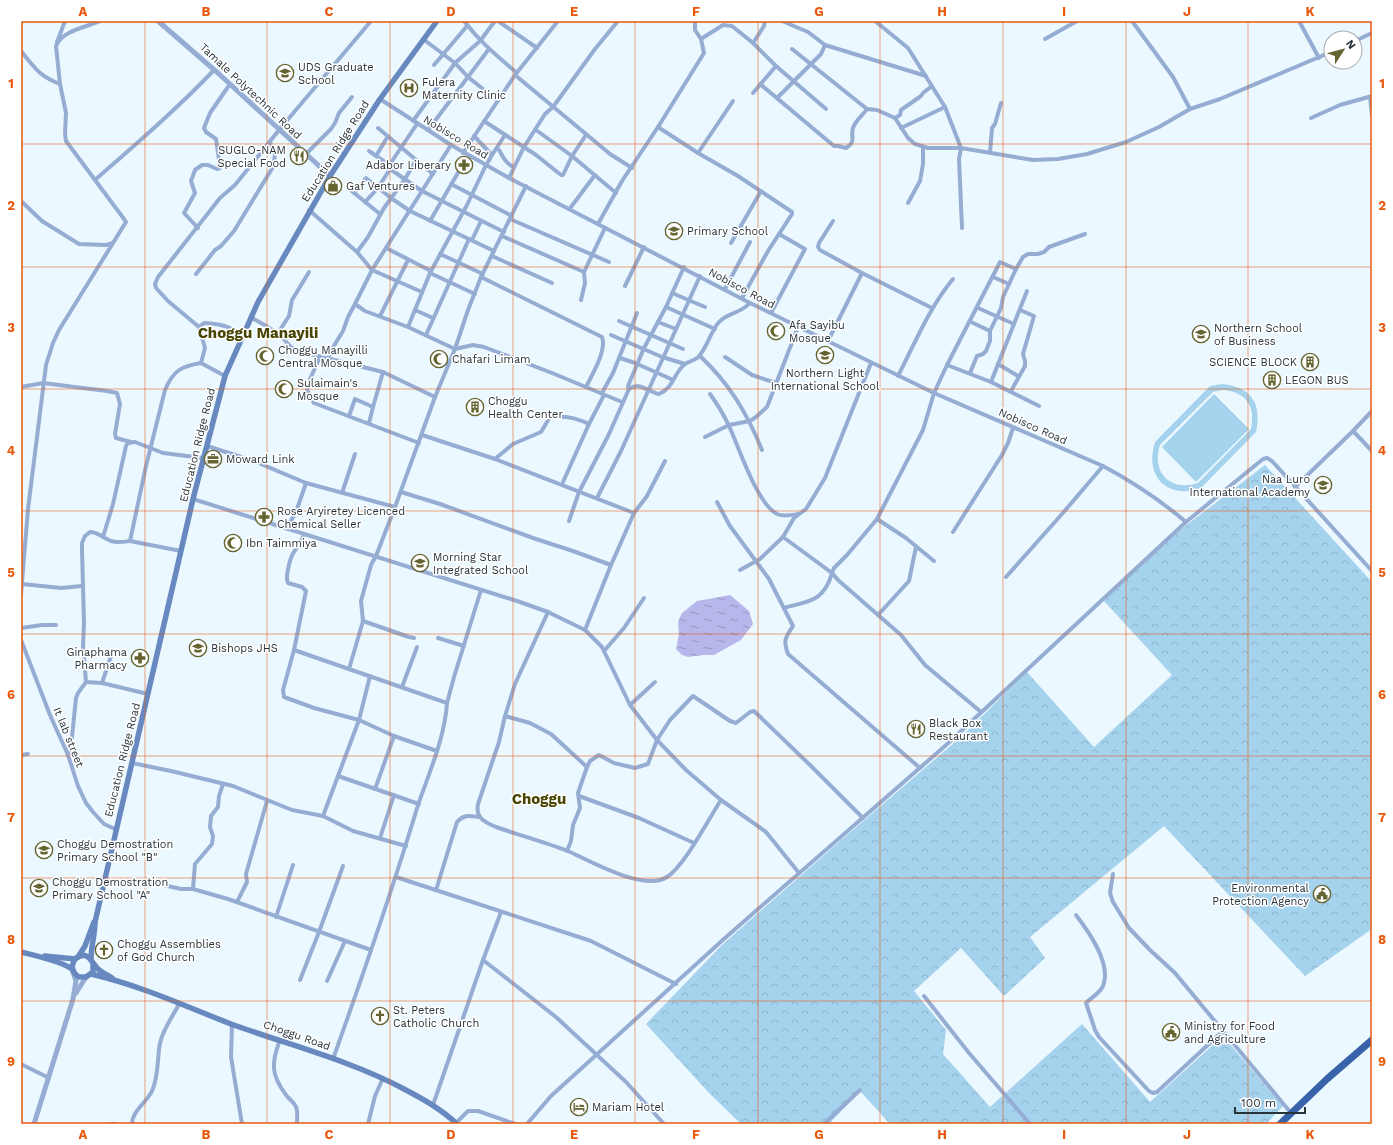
<svg xmlns="http://www.w3.org/2000/svg" width="1393" height="1145" viewBox="0 0 1393 1145" font-family="'Work Sans',sans-serif">
  <style>
    .forest { fill: url(#forest-crowns) }
    .pitch { fill: #a5d2ed; fill-rule: evenodd }
    .water { fill: url(#water-ripples) }
    .lines { fill: none; stroke-linecap: round; stroke-linejoin: round }
    .minor { stroke: #96add3; stroke-width: 4 }
    .tertiary { stroke: #96add3; stroke-width: 5 }
    .secondary { stroke: #6889bf; stroke-width: 5.5 }
    .trunk { stroke: #3862aa; stroke-width: 7 }
    .grid { fill: none; stroke: #e8590c; stroke-width: 1; stroke-opacity: 0.55 }
    .labels { text-anchor: middle; stroke-width: 3; stroke-linejoin: round; paint-order: stroke }
    .poi-label { font-size: 11px; fill: #28333a; stroke: #fff; text-anchor: start }
    .street-label { font-size: 11px; fill: #28333a; stroke: #fff }
    .district-label { font-size: 15px; font-weight: bold; fill: #484503; stroke: #fff }
    .neatline { fill: none; stroke: #e8590c; stroke-width: 1.5 }
    .grid-label { font-size: 13px; text-anchor: middle; font-weight: bold; fill: #e8590c }
  </style>
  <defs>
    <pattern id="forest-crowns" width="20" height="18" patternUnits="userSpaceOnUse"><rect width="20" height="18" fill="#a5d2ed"/><path d="M2 6a3 3 0 1 1 6 0M12 15a3 3 0 1 1 6 0" fill="none" stroke="#8eb5cc"/></pattern>
    <pattern id="water-ripples" width="26" height="14" patternUnits="userSpaceOnUse"><rect width="26" height="14" fill="#b8b7eb"/><path d="M2 4q2-2 4 0t4 0M15 11q2-2 4 0t4 0" fill="none" stroke="#9695bf"/></pattern>
  </defs>
  <rect width="100%" height="100%" fill="#ecf8ff"/>
  <polygon class="forest" points="1265,465 1372,582 1372,929 1305,976 1164,826 1030,937 1045,958 1004,996 961,948 914,991 946,1030 943,1054 990,1107 1082,1024 1150,1102 1223,1036 1283,1106 1266,1124 890,1124 860,1091 829,1124 741,1124 710,1094 646,1024 722,945 840,841 962,736 1027,672 1094,747 1172,675 1104,601 1138,566 1184,527"/>
  <g class="pitch">
    <path d="M1222,384c30,3 40,20 34,48l-55,56c-34,12 -57,-12 -46,-46l55,-56zM1223,390c23,2 33,16 28,39l-53,54c-28,9 -47,-11 -38,-38l53,-53z"/>
    <polygon points="1214,394 1249,429 1196,482 1162,447"/>
  </g>
  <polygon class="water" points="730,595 749,611 753,624 741,640 714,655 703,655 688,657 682,655 676,649 679,634 678,622 682,613 697,601"/>
  <g class="lines">
    <g class="minor">
      <path d="M464,21c16,21 33,35 53,52"/>
      <polyline points="498,21 537,48"/>
      <polyline points="765,21 764,26 753,43 776,66 826,109"/>
      <polyline points="782,21 808,32 825,45 926,76"/>
      <polyline points="875,21 908,48 945,107 961,148 959,159 962,228"/>
      <polyline points="1132,21 1173,77 1190,109"/>
      <polyline points="1299,21 1319,58"/>
      <polyline points="423,39 455,63 468,77 498,101"/>
      <polyline points="701,39 723,25 732,26 753,43"/>
      <polyline points="1045,39 1077,21"/>
      <polyline points="1355,41 1372,33"/>
      <polyline points="57,42 65,21"/>
      <polyline points="792,49 867,109"/>
      <path d="M21,51c14,17 18,25 39,33"/>
      <polyline points="434,65 467,26"/>
      <polyline points="515,75 610,154 632,168"/>
      <path d="M760,84l74,62h4l8,2c11,-7 4,-11 7,-20 2,-7 10,-13 14,-19l10,1 18,8 5,-3 1,-5 20,-14 2,-3 9,-7"/>
      <polyline points="753,93 776,66"/>
      <polyline points="1370,97 1372,115"/>
      <polyline points="777,98 821,54 825,45"/>
      <path d="M380,99l71,46 58,33 241,125 184,90 169,73c30,16 57,34 83,56"/>
      <polyline points="895,118 908,138 915,144 928,148 961,148 1033,160 1058,159 1087,154 1126,142 1159,127 1190,109 1220,99 1331,52"/>
      <polyline points="1311,118 1340,105 1372,96"/>
      <polyline points="413,121 455,63 480,41 495,21"/>
      <polyline points="484,121 536,155 561,175 563,175 572,156 586,135"/>
      <polyline points="658,127 704,53 701,39 695,30 695,21"/>
      <polyline points="378,128 433,174"/>
      <polyline points="901,128 945,107"/>
      <polyline points="428,130 489,49"/>
      <polyline points="536,130 572,156 616,193"/>
      <polyline points="474,136 492,155 505,135"/>
      <polyline points="451,145 372,270 355,304 365,311 408,327 455,349 473,345 484,347 552,373 622,402"/>
      <path d="M499,150c4,7 7,14 15,17"/>
      <polyline points="369,151 385,162 390,169 422,191 504,232"/>
      <polyline points="463,153 515,75 558,21"/>
      <polyline points="698,153 733,101"/>
      <polyline points="990,153 992,128 995,124 1001,103"/>
      <polyline points="306,154 331,129 335,123 339,113 352,97"/>
      <polyline points="376,156 388,136"/>
      <polyline points="488,162 492,155"/>
      <polyline points="388,167 417,124"/>
      <polyline points="509,178 524,147 545,114 553,107 595,49 618,21"/>
      <path d="M95,180c41,-36 82,-71 119,-110"/>
      <polyline points="451,184 512,216"/>
      <polyline points="348,188 380,214"/>
      <polyline points="354,193 366,178 391,198 410,211 494,251"/>
      <polyline points="21,201 42,221 79,244 106,245 113,243"/>
      <polyline points="365,202 378,188 390,169"/>
      <polyline points="908,203 920,181 923,164 923,147"/>
      <polyline points="571,207 595,175"/>
      <polyline points="309,210 357,252 372,270 422,292"/>
      <polyline points="510,219 609,262"/>
      <polyline points="430,221 459,171"/>
      <polyline points="833,221 819,243 818,247 820,250 862,273 932,308"/>
      <polyline points="598,224 622,181 658,127 698,153 738,176 792,212 792,214 768,251 742,298"/>
      <polyline points="198,228 184,213 195,193 191,181 195,170 202,165 208,165 217,169 220,168 222,164 219,160 216,139 206,132 204,128 210,113 230,84"/>
      <polyline points="502,236 584,272"/>
      <polyline points="472,240 481,221"/>
      <polyline points="731,243 761,191"/>
      <polyline points="386,248 431,271"/>
      <polyline points="357,252 368,237 384,208 405,179 416,160"/>
      <polyline points="440,254 483,274"/>
      <polyline points="492,256 552,283"/>
      <polyline points="430,273 475,294"/>
      <polyline points="196,274 215,250 221,246 234,231 273,167 275,155 270,142"/>
      <path d="M481,277l121,60c5,13 -10,38 -16,50"/>
      <polyline points="993,277 1009,284"/>
      <polyline points="625,286 644,247"/>
      <polyline points="725,289 750,242"/>
      <polyline points="672,293 705,307"/>
      <polyline points="581,300 585,283 584,272 605,228"/>
      <polyline points="666,307 715,329"/>
      <polyline points="978,308 1014,324"/>
      <polyline points="415,310 433,318"/>
      <polyline points="771,313 805,249 779,234"/>
      <polyline points="380,316 408,260"/>
      <path d="M252,318c9,5 19,10 27,17 9,6 7,11 19,16l85,21 52,25"/>
      <polyline points="619,321 683,349"/>
      <polyline points="658,322 676,329"/>
      <polyline points="971,322 990,331"/>
      <path d="M199,327l5,-4c18,1 24,3 39,12"/>
      <polyline points="408,327 430,273 467,205 486,165"/>
      <polyline points="278,333 289,316 292,300 309,272"/>
      <polyline points="426,335 469,239"/>
      <polyline points="611,335 662,357 685,364"/>
      <polyline points="828,341 862,273"/>
      <path d="M700,356c29,27 47,57 62,94"/>
      <polyline points="320,357 310,379 307,390 314,403 419,443"/>
      <polyline points="725,357 752,375 776,383"/>
      <polyline points="620,358 635,363 671,379"/>
      <polyline points="328,359 332,349 343,331 348,317 355,304"/>
      <polyline points="998,364 1018,376"/>
      <polyline points="947,365 991,382 1039,406"/>
      <polyline points="970,373 977,356 983,354 986,351 990,341 990,331 1001,308 1003,297 1016,269"/>
      <polyline points="225,376 201,363 205,348 199,327 168,301 156,288 155,284 158,277 220,198 235,185 279,130 371,21"/>
      <path d="M898,376c17,-33 31,-68 55,-97"/>
      <polyline points="991,382 1027,291"/>
      <polyline points="21,387 43,383 107,391 117,393 120,404 115,434 116,438 131,442"/>
      <polyline points="629,389 628,386 644,348 666,307 684,267"/>
      <polyline points="1011,391 1025,366 1025,361 1023,354 1034,316 1020,310"/>
      <polyline points="602,393 613,373 637,313"/>
      <path d="M710,394c8,11 14,21 19,32 10,21 28,78 48,88 7,3 15,1 21,0"/>
      <polyline points="373,407 383,372"/>
      <polyline points="349,416 355,399 373,407 369,423"/>
      <polyline points="1353,431 1372,451"/>
      <polyline points="422,435 495,459 634,513"/>
      <polyline points="705,437 729,425 750,421 756,417 767,407 798,327"/>
      <polyline points="207,446 254,461 306,483 395,507"/>
      <path d="M495,459l18,-15 28,-12 9,-15c14,-2 27,1 39,7"/>
      <polyline points="563,482 589,424 604,395"/>
      <polyline points="1295,487 1353,431 1372,411"/>
      <polyline points="401,492 440,504 536,539 573,551 611,565"/>
      <polyline points="342,493 355,454"/>
      <polyline points="597,498 621,451 700,276"/>
      <polyline points="193,499 520,602 548,612 585,630 602,647 630,705 657,740 686,770 721,800 766,832 799,873"/>
      <path d="M717,502l13,24 39,53 24,47c-8,12 -10,14 -5,28l132,114"/>
      <polyline points="877,519 906,538 934,561"/>
      <path d="M569,521l10,-29 30,-58 20,-45c10,-8 19,3 30,5 15,-6 15,-22 26,-30 5,-3 12,-4 15,-9 8,-10 11,-24 19,-33 9,-10 21,-8 31,-19"/>
      <polyline points="287,529 297,509 306,483"/>
      <polyline points="953,532 1002,455 1008,443 1013,428"/>
      <path d="M304,535c-3,7 -6,11 -10,17 -4,5 -9,26 -6,31l14,4 4,4 -12,59 -11,40 1,7 30,11 45,12 35,16 43,15"/>
      <polyline points="103,537 113,504 126,446 128,443 135,442 163,453 203,458"/>
      <path d="M783,537l49,36c-8,29 -24,28 -48,35"/>
      <polyline points="130,541 181,551"/>
      <polyline points="740,570 760,559 783,537 794,518 806,509 825,478 871,363"/>
      <polyline points="1006,577 1062,514 1103,466"/>
      <polyline points="22,584 61,588 82,586"/>
      <path d="M21,594l7,-85 18,-144 7,-22 6,-13 67,-108 -2,-3 -58,-78 -1,-7 1,-21 -6,-29 -4,-38c5,-15 31,-19 44,-25"/>
      <path d="M548,612l-33,72 -10,32 -6,26 -21,62c-3,14 7,18 18,23 23,8 48,15 72,24 22,10 76,41 99,26 18,-12 41,-57 54,-77"/>
      <polyline points="878,615 909,581 916,547"/>
      <polyline points="363,621 409,637 414,638"/>
      <polyline points="21,628 42,625 56,625"/>
      <polyline points="585,630 611,565 634,513 647,496 665,461"/>
      <polyline points="438,638 464,646"/>
      <polyline points="21,640 50,715 68,755 78,786 86,803 93,812 104,824 115,829"/>
      <path d="M294,650l153,53c-2,34 -18,70 -29,102 -26,86 -55,170 -85,254"/>
      <polyline points="604,651 624,628 644,598"/>
      <polyline points="349,669 363,621 361,601 371,565 376,556 395,507 435,397 455,349 468,310 481,277 526,186"/>
      <polyline points="86,682 102,683 148,694"/>
      <polyline points="102,683 112,653"/>
      <polyline points="402,687 417,647"/>
      <polyline points="447,703 454,677 481,590"/>
      <polyline points="630,705 655,682"/>
      <polyline points="981,712 925,665 901,635 838,580 832,573 834,568 847,555 877,519 923,430 934,393 947,365 1000,262 1016,269 1023,257 1028,254 1038,254 1044,252 1049,247 1085,234"/>
      <polyline points="505,716 530,723 551,734 587,767"/>
      <polyline points="21,755 28,754"/>
      <path d="M68,755l4,-18 4,-39 2,-5 8,-11 -3,-36 1,-23 -2,-73v-7l3,-7 5,-4c8,0 13,6 21,9 6,2 12,1 19,0l16,-75 19,-76c8,-19 16,-24 36,-27"/>
      <polyline points="132,763 171,771 233,786 292,810 323,816 353,831 406,846"/>
      <polyline points="338,776 419,804"/>
      <polyline points="375,789 394,736"/>
      <polyline points="579,796 639,818 694,843"/>
      <polyline points="323,816 359,720 370,676"/>
      <polyline points="380,838 394,795"/>
      <polyline points="567,851 571,841 573,825 580,808 578,793 587,767 590,761 599,755 614,763 635,768 648,764 657,740 670,720 693,696 730,721 736,723 750,712 754,711 811,766 863,818"/>
      <polyline points="1113,874 1110,893 1113,902 1129,928 1150,950 1175,973 1291,1113"/>
      <polyline points="396,877 591,941 676,984"/>
      <polyline points="150,882 181,889 193,889 228,899 371,950"/>
      <polyline points="193,889 195,864 212,844 213,836 210,827 211,816 218,807 219,796 223,784"/>
      <path d="M436,890l21,-68c7,-8 13,-6 22,-5"/>
      <polyline points="237,902 247,882 246,874 267,801"/>
      <path d="M1076,915c13,17 36,49 27,71 -2,6 -12,12 -17,17l9,27 4,7 50,54 4,2 4,-1 66,-61"/>
      <polyline points="276,917 293,865"/>
      <polyline points="483,960 556,1017 626,1082 664,1124"/>
      <polyline points="300,980 319,932 343,866"/>
      <polyline points="327,981 345,941"/>
      <polyline points="924,996 969,1053 1030,1124"/>
      <polyline points="232,1024 231,1057 242,1124"/>
      <path d="M280,1040c-9,23 -9,35 6,55 3,4 8,7 10,12 2,4 1,11 1,16"/>
      <polyline points="21,1064 49,1078"/>
      <polyline points="433,1105 483,960 501,912"/>
      <polyline points="456,1123 468,1111 478,1111 515,1124"/>
      <polyline points="111,1124 114,1124"/>
      <path d="M132,1124c0,-13 15,-22 20,-33 7,-15 5,-33 8,-48 3,-14 13,-27 19,-39"/>
      <polyline points="368,1124 375,1096 383,1078"/>
      <polyline points="527,1124 551,1096 725,938 945,746 1186,522 1263,459 1267,458 1272,461 1372,571"/>
      <polyline points="824,1124 860,1090"/>
    </g>
    <g class="tertiary">
      <polyline points="158,21 219,74 330,176"/>
      <polyline points="76,993 86,977"/>
      <polyline points="34,1124 73,999 76,981 73,972"/>
    </g>
    <g class="secondary">
      <path d="M21,952c12,3 44,10 52,18"/>
      <polyline points="45,956 75,959"/>
      <polyline points="78,957 85,946 94,922"/>
      <path d="M91,959c0,-13 4,-24 4,-37l98,-423 32,-123 33,-74 72,-126 50,-77 57,-78"/>
      <path d="M93,963v9l-7,5h-7c-8,-5 -8,-11 -4,-18 13,-10 16,3 23,10 4,4 10,6 14,9"/>
      <path d="M91,974c48,11 94,32 140,50 58,21 118,36 173,65 19,10 37,20 53,35"/>
    </g>
    <polyline class="trunk" points="1280,1124 1327,1079 1372,1040"/>
  </g>
  <path class="grid" d="M145,21v1103M267,21v1103M390,21v1103M513,21v1103M635,21v1103M758,21v1103M880,21v1103M1003,21v1103M1126,21v1103M1248,21v1103M21,144h1351M21,267h1351M21,389h1351M21,511h1351M21,634h1351M21,756h1351M21,878h1351M21,1001h1351"/>
  <defs>
    <symbol id="school-ring" viewBox="-11 -11 22 22"><circle r="9.5" fill="#fff" stroke="#656330" stroke-width="1.5"/><path d="M0-5L7-2L0 1L-7-2ZM-4 1L0 2.5L4 1V4Q0 6-4 4Z" fill="#656330"/></symbol>
    <symbol id="hospital-ring" viewBox="-11 -11 22 22"><circle r="9.5" fill="#fff" stroke="#656330" stroke-width="1.5"/><path d="M-5-5h3v3.5h4V-5h3V5h-3V1.5h-4V5h-3Z" fill="#656330"/></symbol>
    <symbol id="restaurant-ring" viewBox="-11 -11 22 22"><circle r="9.5" fill="#fff" stroke="#656330" stroke-width="1.5"/><path d="M-5-6h1v4h1v-4h1v4h1v-4h1v5L-1.5 .5V6h-2V.5L-5-1ZM5-6V6H3V1.5H1.5Q1.5-4 5-6Z" fill="#656330"/></symbol>
    <symbol id="pharmacy-ring" viewBox="-11 -11 22 22"><circle r="9.5" fill="#fff" stroke="#656330" stroke-width="1.5"/><path d="M-2-6h4v4h4v4h-4v4h-4v-4h-4v-4h4Z" fill="#656330"/></symbol>
    <symbol id="shop-ring" viewBox="-11 -11 22 22"><circle r="9.5" fill="#fff" stroke="#656330" stroke-width="1.5"/><path d="M-5-2.5h2.3a2.7 3.5 0 0 1 5.4 0H5L5.5 6h-11ZM-1.5-2.5h3a1.5 2.3 0 0 0-3 0Z" fill="#656330"/></symbol>
    <symbol id="mosque-ring" viewBox="-11 -11 22 22"><circle r="9.5" fill="#fff" stroke="#656330" stroke-width="1.5"/><path d="M3.5-4.9A6 6 0 1 0 3.5 4.9A5 5 0 1 1 3.5-4.9Z" fill="#656330"/></symbol>
    <symbol id="building-ring" viewBox="-11 -11 22 22"><circle r="9.5" fill="#fff" stroke="#656330" stroke-width="1.5"/><path d="M-4-6H4V6H1V3H-1V6H-4ZM-2.5-4.3h1.7v1.8h-1.7ZM.8-4.3h1.7v1.8H.8ZM-2.5-1h1.7V.8h-1.7ZM.8-1h1.7V.8H.8Z" fill="#656330"/></symbol>
    <symbol id="office-ring" viewBox="-11 -11 22 22"><circle r="9.5" fill="#fff" stroke="#656330" stroke-width="1.5"/><path d="M-6-3h4V-5.5h4V-3h4V5H-6ZM-1-4.5V-3h2v-1.5ZM-6 0V1H6V0Z" fill="#656330"/></symbol>
    <symbol id="civic-ring" viewBox="-11 -11 22 22"><circle r="9.5" fill="#fff" stroke="#656330" stroke-width="1.5"/><path d="M-.6-6.5H3V-4.5H.6V-3L4-1V1h2V6H-6V1h2V-1L-.6-3ZM-1.2 2.5V6h2.4V2.5Z" fill="#656330"/></symbol>
    <symbol id="church-ring" viewBox="-11 -11 22 22"><circle r="9.5" fill="#fff" stroke="#656330" stroke-width="1.5"/><path d="M-1.2-6h2.4v3.5h3.3v2.4h-3.3V6h-2.4V-.1h-3.3v-2.4h3.3Z" fill="#656330"/></symbol>
    <symbol id="hotel-ring" viewBox="-11 -11 22 22"><circle r="9.5" fill="#fff" stroke="#656330" stroke-width="1.5"/><path d="M-6-4.5h1.5V1H6V5H4.5V3h-9V5H-6ZM-4 0a1.8 1.8 0 1 1 3.6 0ZM.5 0V-2.5h3Q6-2.5 6 0Z" fill="#656330"/></symbol>
  </defs>
  <g fill-rule="evenodd">
    <use href="#school-ring" x="275" y="63" width="20" height="20"/>
    <use href="#hospital-ring" x="399" y="78" width="20" height="20"/>
    <use href="#restaurant-ring" x="289" y="146" width="20" height="20"/>
    <use href="#pharmacy-ring" x="454" y="155" width="20" height="20"/>
    <use href="#shop-ring" x="323" y="176" width="20" height="20"/>
    <use href="#school-ring" x="664" y="221" width="20" height="20"/>
    <use href="#mosque-ring" x="766" y="321" width="20" height="20"/>
    <use href="#school-ring" x="1191" y="324" width="20" height="20"/>
    <use href="#school-ring" x="815" y="345" width="20" height="20"/>
    <use href="#mosque-ring" x="255" y="346" width="20" height="20"/>
    <use href="#mosque-ring" x="429" y="349" width="20" height="20"/>
    <use href="#building-ring" x="1300" y="352" width="20" height="20"/>
    <use href="#building-ring" x="1262" y="370" width="20" height="20"/>
    <use href="#mosque-ring" x="274" y="379" width="20" height="20"/>
    <use href="#building-ring" x="465" y="397" width="20" height="20"/>
    <use href="#office-ring" x="203" y="449" width="20" height="20"/>
    <use href="#school-ring" x="1313" y="475" width="20" height="20"/>
    <use href="#pharmacy-ring" x="254" y="507" width="20" height="20"/>
    <use href="#mosque-ring" x="223" y="533" width="20" height="20"/>
    <use href="#school-ring" x="410" y="553" width="20" height="20"/>
    <use href="#school-ring" x="188" y="638" width="20" height="20"/>
    <use href="#pharmacy-ring" x="130" y="648" width="20" height="20"/>
    <use href="#restaurant-ring" x="906" y="719" width="20" height="20"/>
    <use href="#school-ring" x="34" y="840" width="20" height="20"/>
    <use href="#school-ring" x="29" y="878" width="20" height="20"/>
    <use href="#civic-ring" x="1312" y="884" width="20" height="20"/>
    <use href="#church-ring" x="94" y="940" width="20" height="20"/>
    <use href="#church-ring" x="370" y="1006" width="20" height="20"/>
    <use href="#civic-ring" x="1161" y="1022" width="20" height="20"/>
    <use href="#hotel-ring" x="569" y="1097" width="20" height="20"/>
  </g>
  <g class="labels">
    <g class="poi-label">
      <text x="298" y="71">UDS Graduate<tspan x="298" dy="13">School</tspan></text>
      <text x="422" y="86">Fulera<tspan x="422" dy="13">Maternity Clinic</tspan></text>
      <text x="286" y="154" text-anchor="end">SUGLO-NAM<tspan x="286" dy="13">Special Food</tspan></text>
      <text x="451" y="169" text-anchor="end">Adabor Liberary</text>
      <text x="346" y="190">Gaf Ventures</text>
      <text x="687" y="235">Primary School</text>
      <text x="789" y="329">Afa Sayibu<tspan x="789" dy="13">Mosque</tspan></text>
      <text x="1214" y="332">Northern School<tspan x="1214" dy="13">of Business</tspan></text>
      <text x="278" y="354">Choggu Manayilli<tspan x="278" dy="13">Central Mosque</tspan></text>
      <text x="452" y="363">Chafari Limam</text>
      <text x="1297" y="366" text-anchor="end">SCIENCE BLOCK</text>
      <text x="825" y="377" text-anchor="middle">Northern Light<tspan x="825" dy="13">International School</tspan></text>
      <text x="1285" y="384">LEGON BUS</text>
      <text x="297" y="387">Sulaimain's<tspan x="297" dy="13">Mosque</tspan></text>
      <text x="488" y="405">Choggu<tspan x="488" dy="13">Health Center</tspan></text>
      <text x="226" y="463">Moward Link</text>
      <text x="1310" y="483" text-anchor="end">Naa Luro<tspan x="1310" dy="13">International Academy</tspan></text>
      <text x="277" y="515">Rose Aryiretey Licenced<tspan x="277" dy="13">Chemical Seller</tspan></text>
      <text x="246" y="547">Ibn Taimmiya</text>
      <text x="433" y="561">Morning Star<tspan x="433" dy="13">Integrated School</tspan></text>
      <text x="211" y="652">Bishops JHS</text>
      <text x="127" y="656" text-anchor="end">Ginaphama<tspan x="127" dy="13">Pharmacy</tspan></text>
      <text x="929" y="727">Black Box<tspan x="929" dy="13">Restaurant</tspan></text>
      <text x="57" y="848">Choggu Demostration<tspan x="57" dy="13">Primary School "B"</tspan></text>
      <text x="52" y="886">Choggu Demostration<tspan x="52" dy="13">Primary School "A"</tspan></text>
      <text x="1309" y="892" text-anchor="end">Environmental<tspan x="1309" dy="13">Protection Agency</tspan></text>
      <text x="117" y="948">Choggu Assemblies<tspan x="117" dy="13">of God Church</tspan></text>
      <text x="393" y="1014">St. Peters<tspan x="393" dy="13">Catholic Church</tspan></text>
      <text x="1184" y="1030">Ministry for Food<tspan x="1184" dy="13">and Agriculture</tspan></text>
      <text x="592" y="1111">Mariam Hotel</text>
    </g>
    <g class="street-label">
      <text transform="translate(251 91) rotate(43)" y="4">Tamale Polytechnic Road</text>
      <text transform="translate(456 137) rotate(31)" y="4">Nobisco Road</text>
      <text transform="translate(335 151) rotate(-58)" y="4">Education Ridge Road</text>
      <text transform="translate(742 288) rotate(28)" y="4">Nobisco Road</text>
      <text transform="translate(1033 426) rotate(24)" y="4">Nobisco Road</text>
      <text transform="translate(197 445) rotate(-76)" y="4">Education Ridge Road</text>
      <text transform="translate(69 737) rotate(68)" y="4">It lab street</text>
      <text transform="translate(122 760) rotate(-76)" y="4">Education Ridge Road</text>
      <text transform="translate(297 1035) rotate(19)" y="4">Choggu Road</text>
    </g>
    <g class="district-label">
      <text x="258" y="338">Choggu Manayili</text>
      <text x="539" y="804">Choggu</text>
    </g>
  </g>
  <rect width="1393" height="1145" fill="none" stroke="#ffffff" stroke-width="44"/>
  <g transform="translate(1343 50) rotate(54)"><circle r="19" fill="#ffffff" stroke="#a9adb0"/>
  <path d="M0-3L7 15L0 10L-7 15Z" fill="#656330"/>
  <text y="-6" font-size="11" font-weight="bold" text-anchor="middle" fill="#28333a">N</text>
  </g>
  <path d="M1235 1107v6h70v-6" fill="none" stroke="#28333a" stroke-width="2"/>
  <text x="1241" y="1107" font-size="12" fill="#28333a" stroke="#ffffff" stroke-width="3" paint-order="stroke">100 m</text>
  <rect x="22" y="22" width="1349" height="1101" class="neatline"/>
  <g class="grid-label">
    <text x="83" y="16">A</text>
    <text x="206" y="16">B</text>
    <text x="329" y="16">C</text>
    <text x="451" y="16">D</text>
    <text x="574" y="16">E</text>
    <text x="696" y="16">F</text>
    <text x="819" y="16">G</text>
    <text x="942" y="16">H</text>
    <text x="1064" y="16">I</text>
    <text x="1187" y="16">J</text>
    <text x="1310" y="16">K</text>
    <text x="11" y="88">1</text>
    <text x="1382" y="88">1</text>
    <text x="11" y="210">2</text>
    <text x="1382" y="210">2</text>
    <text x="11" y="332">3</text>
    <text x="1382" y="332">3</text>
    <text x="11" y="455">4</text>
    <text x="1382" y="455">4</text>
    <text x="11" y="577">5</text>
    <text x="1382" y="577">5</text>
    <text x="11" y="699">6</text>
    <text x="1382" y="699">6</text>
    <text x="11" y="822">7</text>
    <text x="1382" y="822">7</text>
    <text x="11" y="944">8</text>
    <text x="1382" y="944">8</text>
    <text x="11" y="1066">9</text>
    <text x="1382" y="1066">9</text>
    <text x="83" y="1139">A</text>
    <text x="206" y="1139">B</text>
    <text x="329" y="1139">C</text>
    <text x="451" y="1139">D</text>
    <text x="574" y="1139">E</text>
    <text x="696" y="1139">F</text>
    <text x="819" y="1139">G</text>
    <text x="942" y="1139">H</text>
    <text x="1064" y="1139">I</text>
    <text x="1187" y="1139">J</text>
    <text x="1310" y="1139">K</text>
  </g>
</svg>
